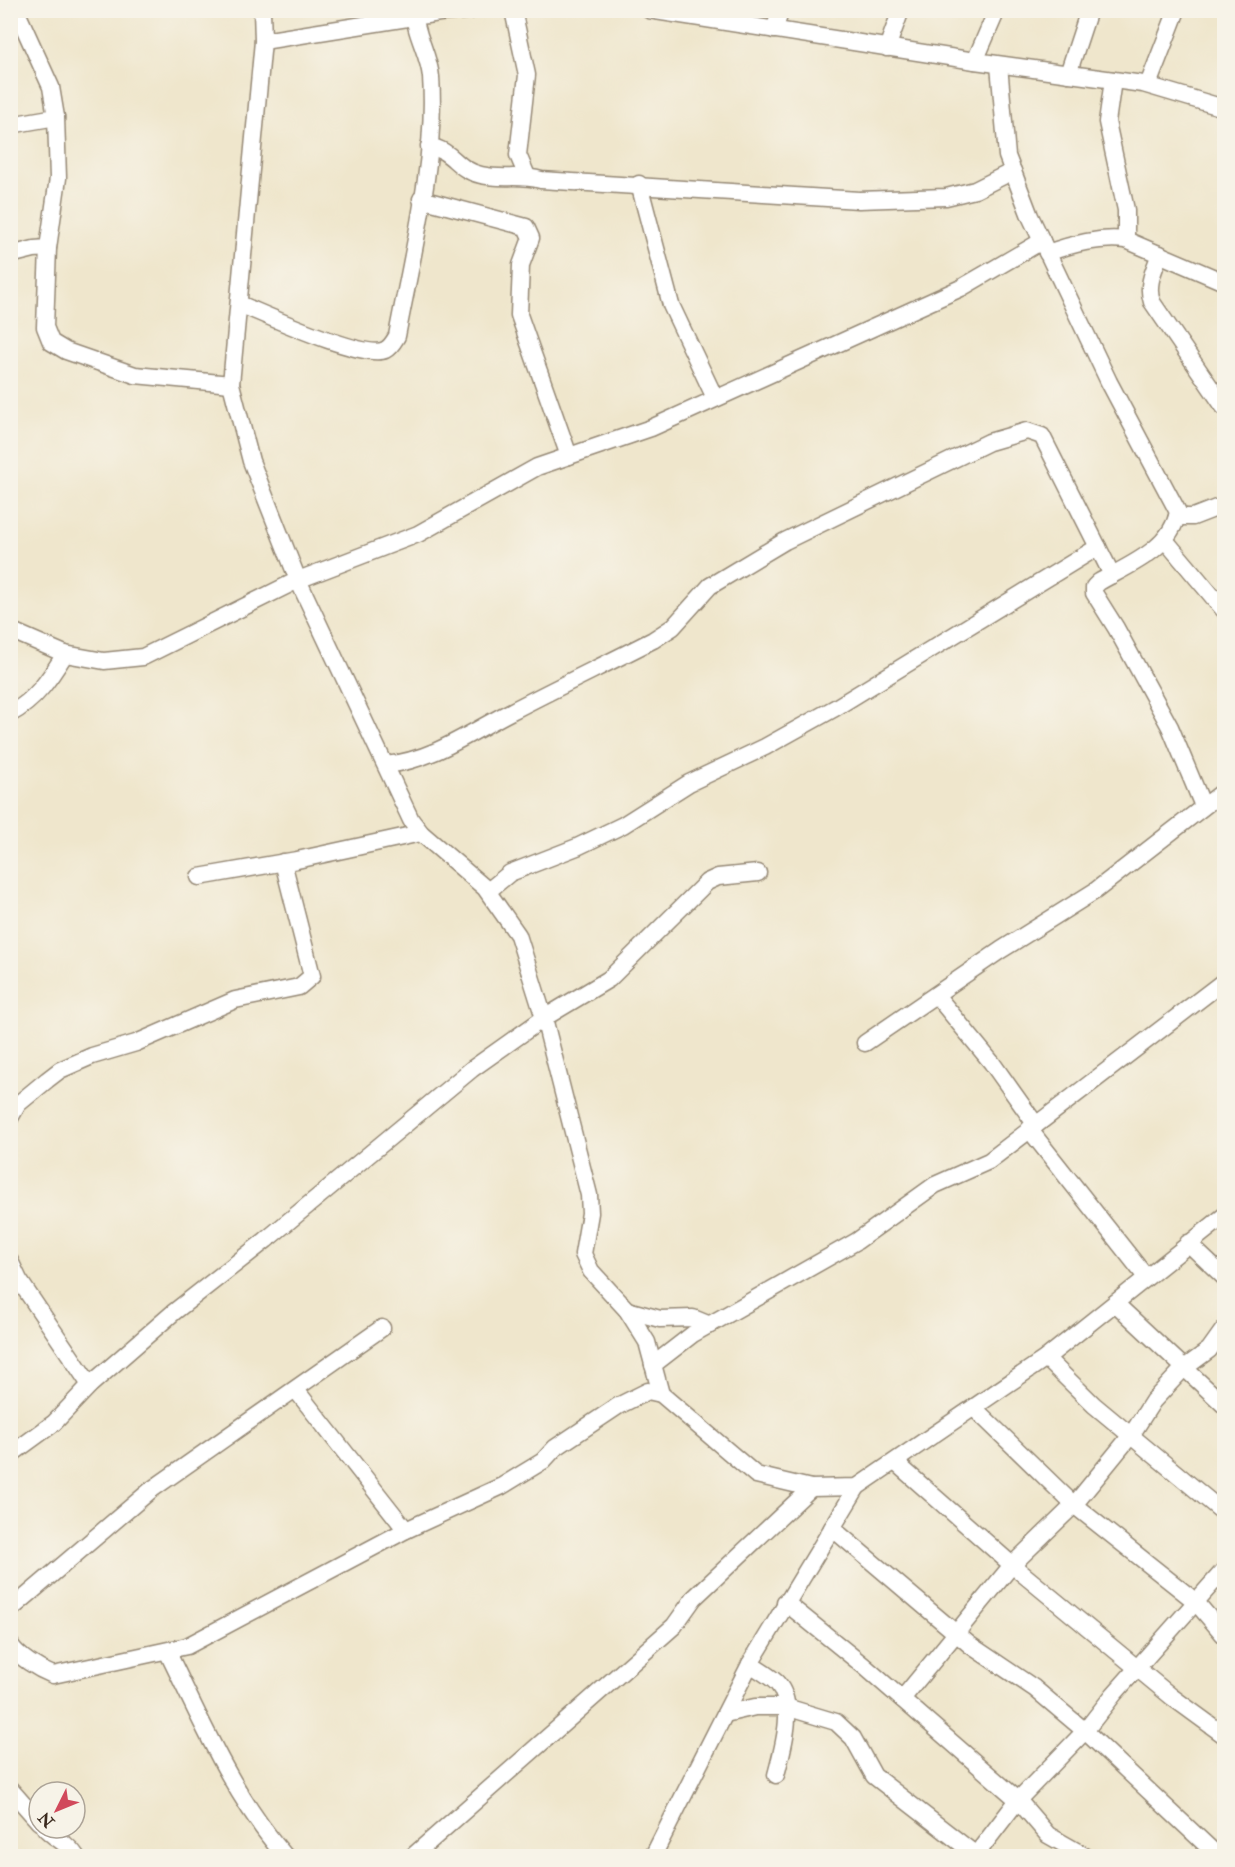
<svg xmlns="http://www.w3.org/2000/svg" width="1235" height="1867" viewBox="0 0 1235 1867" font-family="'IM FELL Double Pica',serif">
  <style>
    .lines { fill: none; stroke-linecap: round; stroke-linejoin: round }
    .street-casing { stroke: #958875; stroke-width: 19 }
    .street { stroke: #fff; stroke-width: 16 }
  </style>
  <rect width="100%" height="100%" fill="#f7f3e8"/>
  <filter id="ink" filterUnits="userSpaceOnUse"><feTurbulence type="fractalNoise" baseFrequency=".0167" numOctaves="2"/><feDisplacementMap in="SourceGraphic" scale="12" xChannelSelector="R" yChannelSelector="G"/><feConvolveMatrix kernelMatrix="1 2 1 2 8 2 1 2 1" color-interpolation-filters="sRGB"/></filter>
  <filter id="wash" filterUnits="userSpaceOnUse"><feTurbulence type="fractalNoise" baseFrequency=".008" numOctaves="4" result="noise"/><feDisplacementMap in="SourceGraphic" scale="24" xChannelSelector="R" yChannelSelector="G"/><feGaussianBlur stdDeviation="1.35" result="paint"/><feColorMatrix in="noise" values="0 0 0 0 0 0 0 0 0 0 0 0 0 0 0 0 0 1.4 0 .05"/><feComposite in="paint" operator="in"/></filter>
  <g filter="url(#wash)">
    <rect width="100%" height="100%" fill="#efe6cc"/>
  </g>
  <g filter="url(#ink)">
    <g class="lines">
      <defs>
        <g id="street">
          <polyline points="16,10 51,87 56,117 58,178 48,248 45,327 51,342 66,351 135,375 231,384"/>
          <polyline points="262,10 263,41 231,384 251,461 298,580 411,820 421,833 485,888 518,935 544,1018 589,1195 590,1213 583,1254 591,1271 627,1310 647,1342 661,1394"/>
          <polyline points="513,10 527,75 518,155 527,176"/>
          <polyline points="649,10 975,61 1143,84 1224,108"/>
          <polyline points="774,30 781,10"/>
          <polyline points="263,41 439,13 472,10"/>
          <polyline points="887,48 901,10"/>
          <polyline points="975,61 997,10"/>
          <path d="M999,65l8,91 23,60 79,166 69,130c-7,37 -49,53 -79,70l-5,5v6l22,35 54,99 33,79"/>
          <polyline points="1068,74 1089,10"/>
          <polyline points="1113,80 1107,122 1126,210 1126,240"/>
          <polyline points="1148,85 1177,10"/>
          <polyline points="10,125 56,117"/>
          <path d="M429,146c25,5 26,23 52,29 21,5 39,-1 60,5l318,20 87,-3 29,-7 38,-19"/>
          <polyline points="639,184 671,305 715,398"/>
          <polyline points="421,199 526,227 531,238 521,265 519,315 569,456"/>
          <path d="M1047,253c26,-9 51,-16 79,-13l98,42"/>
          <path d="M1160,254c-6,16 -14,31 -8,48l72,105"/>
          <polyline points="10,255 34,249 48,248"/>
          <path d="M239,304c25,10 124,56 146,46 6,-3 9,-9 12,-14 15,-80 40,-179 34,-259 -2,-23 -17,-44 -17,-67"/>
          <polyline points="1177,517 1193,517 1224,505"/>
          <polyline points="1165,540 1224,610"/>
          <polyline points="10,630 65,654 104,661 143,657 298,580 418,534 537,467 651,428 961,288 1042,241"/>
          <path d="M10,714c26,-14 40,-36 55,-60"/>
          <path d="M386,765c47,-5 83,-32 124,-53 48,-25 96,-48 143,-72l20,-13 37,-41 75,-45 204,-99 38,-11 15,5 70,139"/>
          <polyline points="199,877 297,860 421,833"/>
          <polyline points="488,891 510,873 577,847 623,825 689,783 765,747 835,708 1098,547"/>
          <polyline points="936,995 992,1063 1036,1125"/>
          <polyline points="865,1043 1001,950 1095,891 1224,791"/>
          <polyline points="10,1118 18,1104 47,1080 60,1070 92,1056 136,1043 235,1000 299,987 312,976 283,862"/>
          <polyline points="1029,1129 1146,1277"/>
          <polyline points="1188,1243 1224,1277"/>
          <polyline points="10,1261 19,1280 90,1385"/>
          <polyline points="1115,1303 1224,1405"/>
          <polyline points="627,1310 660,1319 693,1318 710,1325"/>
          <polyline points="1046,1358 1094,1405 1224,1513"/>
          <polyline points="653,1365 693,1334 857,1241 935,1185 989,1161 1224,981"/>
          <polyline points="296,1390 406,1530"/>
          <polyline points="974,1408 1074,1505 1195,1601 1224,1635"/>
          <polyline points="10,1455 54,1423 90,1385 174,1312 266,1240 472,1069 544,1018 609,979 707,882 718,877 758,873"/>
          <polyline points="895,1462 1012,1565 1172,1697 1224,1735"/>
          <polyline points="832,1528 970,1645 1034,1688 1085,1731 1218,1856"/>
          <polyline points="785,1602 864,1666 1018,1800 1048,1835 1085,1856"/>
          <polyline points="10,1610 151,1490 382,1328"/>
          <path d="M10,1644c8,13 28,25 43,31l134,-29 219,-116 96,-44 41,-25 12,-13 63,-42 30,-15 13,3 95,81 55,13 46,-1 189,-129 178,-142"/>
          <path d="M167,1651c35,71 66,145 118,205"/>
          <path d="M750,1664c9,6 20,12 27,19 20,21 5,68 -1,92"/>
          <polyline points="902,1699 1012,1565 1074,1505 1132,1434 1153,1401 1183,1369 1209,1350 1224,1329"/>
          <polyline points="725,1714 755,1707 786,1707 836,1722 853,1738 874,1776 976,1855"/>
          <polyline points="10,1789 39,1822"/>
          <path d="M45,1828c10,11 23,15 31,28"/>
          <polyline points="413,1856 674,1626 694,1598 811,1488"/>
          <polyline points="653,1856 750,1664 857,1487"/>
          <polyline points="975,1856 1018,1800 1085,1731 1114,1694 1224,1570"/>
        </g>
      </defs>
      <use href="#street" class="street-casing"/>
      <use href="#street" class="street"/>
    </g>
  </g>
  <rect width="1235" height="1867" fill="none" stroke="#f7f3e8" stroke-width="36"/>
  <g transform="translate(57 1810) rotate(227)"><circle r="28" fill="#f7f3e8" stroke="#aca397" stroke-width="1.5"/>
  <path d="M0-4.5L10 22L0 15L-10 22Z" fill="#d1495b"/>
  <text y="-9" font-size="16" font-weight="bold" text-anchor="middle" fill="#3b2a1e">N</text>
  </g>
</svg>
